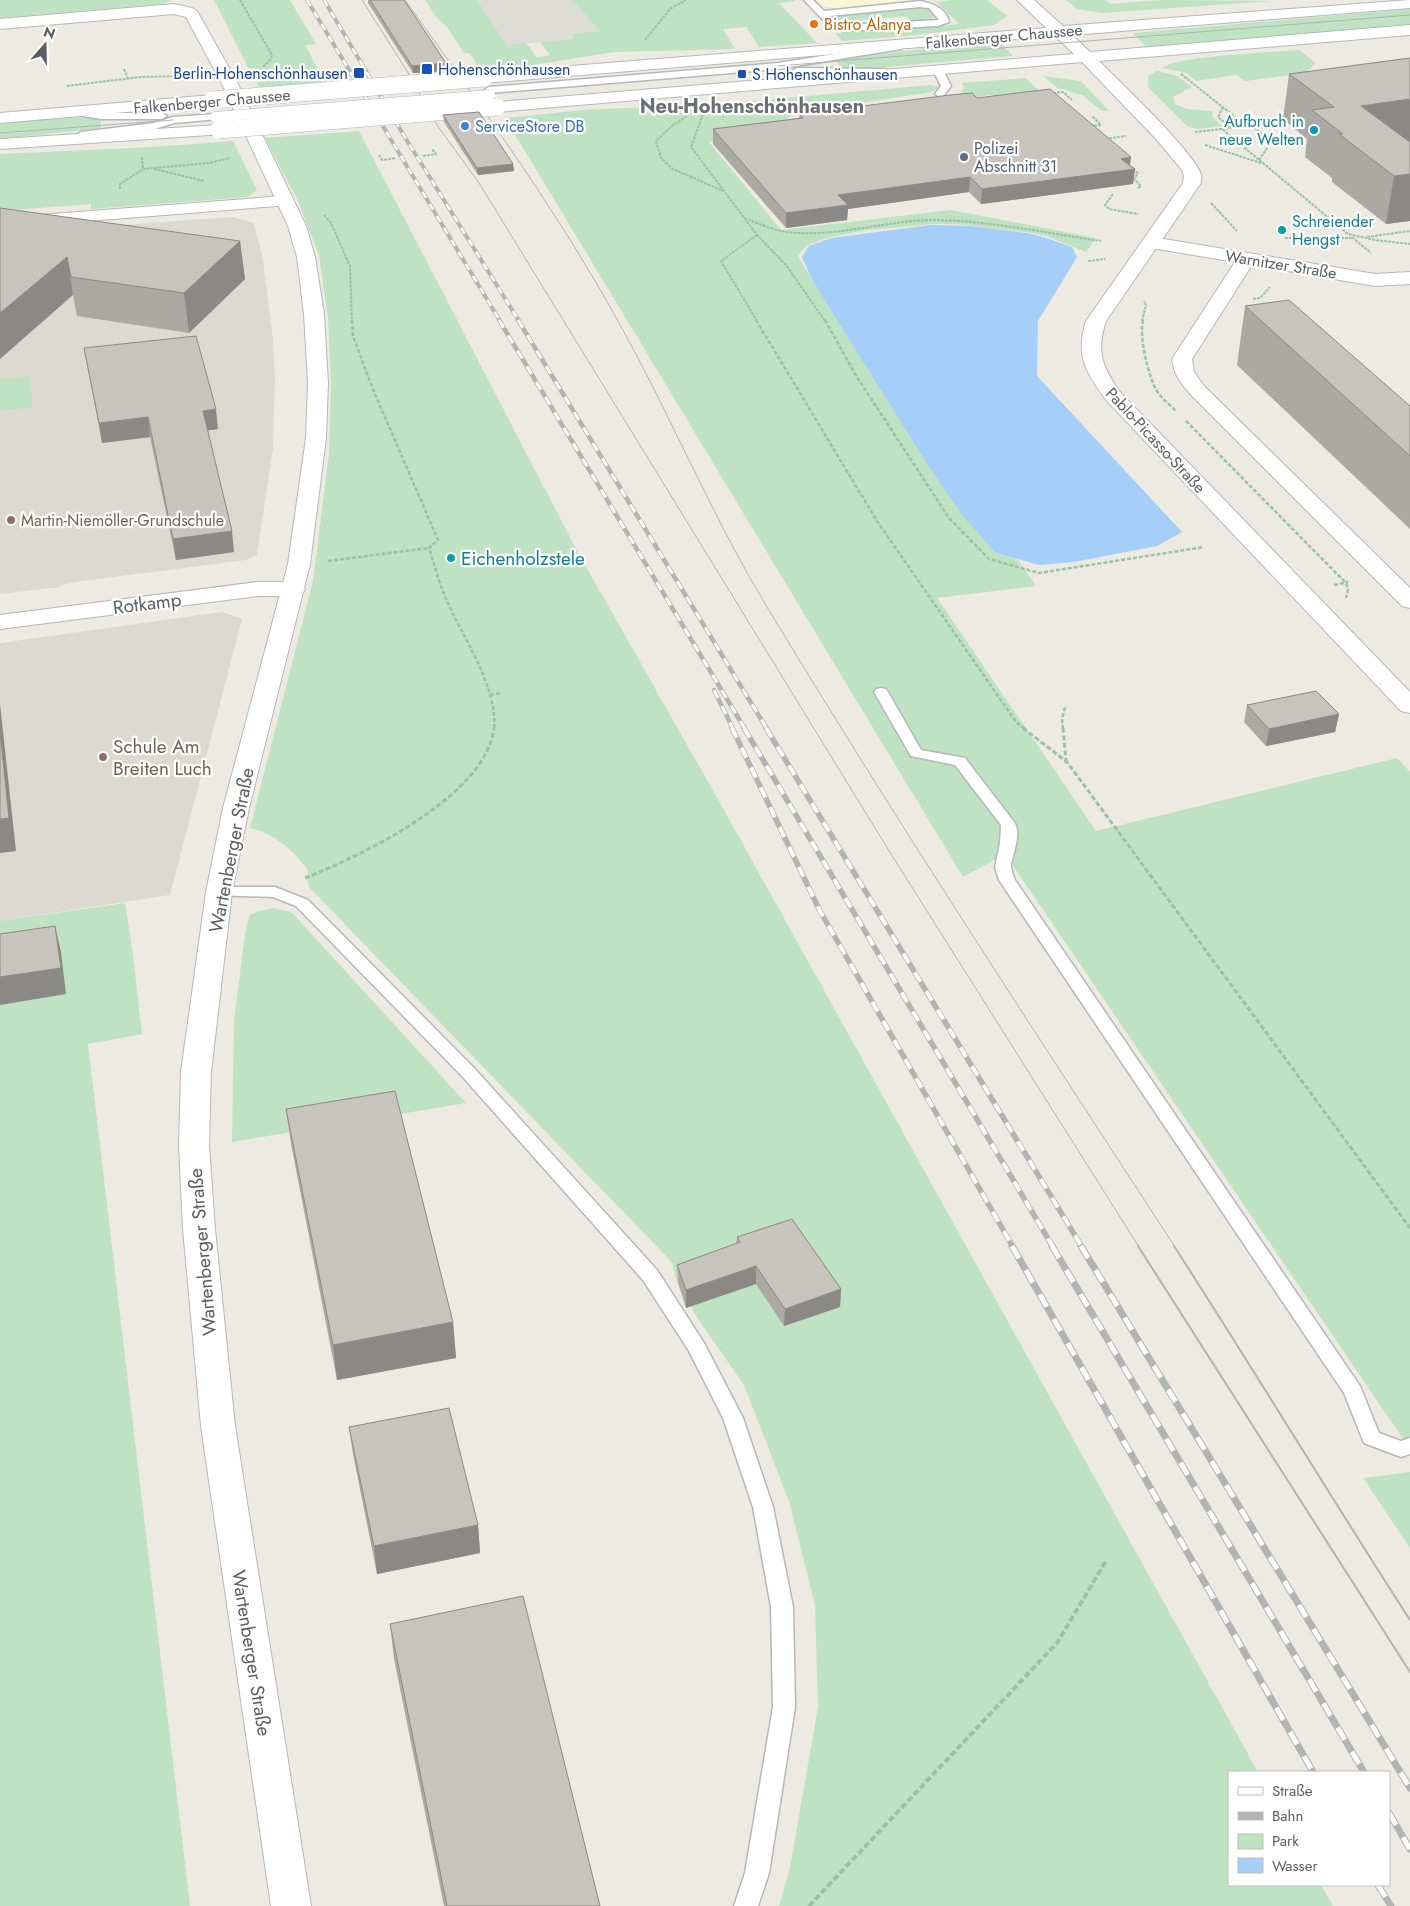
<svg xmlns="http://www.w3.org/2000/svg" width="1410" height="1906" viewBox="0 0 1410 1906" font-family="Jost,sans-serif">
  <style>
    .commercial { fill: #fbf5d7 }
    .industrial { fill: #dddcd6 }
    .education { fill: #dcd9d0 }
    .green { fill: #bfe2c2 }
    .water { fill: #a5cef8 }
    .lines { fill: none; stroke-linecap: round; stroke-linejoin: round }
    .lane-casing { stroke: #b4b7bb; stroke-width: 3 }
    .street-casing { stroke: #b4b7bb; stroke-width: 2 }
    .secondary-casing { stroke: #b5b7bd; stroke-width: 2 }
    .path-far3 { stroke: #99c2a8; stroke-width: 2; stroke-dasharray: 3 1; stroke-linecap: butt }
    .path-far2 { stroke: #99c2a8; stroke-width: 2.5; stroke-dasharray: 4 2; stroke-linecap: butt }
    .path-far1 { stroke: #99c2a8; stroke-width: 3; stroke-dasharray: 5 2.5; stroke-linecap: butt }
    .path { stroke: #99c2a8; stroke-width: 4; stroke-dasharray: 6 3; stroke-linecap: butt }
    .lane { fill: #fff; fill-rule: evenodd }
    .street { fill: #fff; fill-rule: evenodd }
    .secondary { fill: #fff; fill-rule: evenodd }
    .tram-far1 { stroke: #b2b3b3; stroke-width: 1 }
    .tram { stroke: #b2b3b3; stroke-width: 2 }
    .rail-far3-casing { stroke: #b2b3b3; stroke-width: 4 }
    .rail-far2-casing { stroke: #b2b3b3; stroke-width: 4.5 }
    .rail-far1-casing { stroke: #b2b3b3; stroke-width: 5.5 }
    .rail-casing { stroke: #b2b3b3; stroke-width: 7 }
    .rail-far3 { stroke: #fff; stroke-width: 2.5; stroke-dasharray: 7; stroke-linecap: butt }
    .rail-far2 { stroke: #fff; stroke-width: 3; stroke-dasharray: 9; stroke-linecap: butt }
    .rail-far1 { stroke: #fff; stroke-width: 4; stroke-dasharray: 11; stroke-linecap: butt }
    .rail { stroke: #fff; stroke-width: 5; stroke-dasharray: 14; stroke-linecap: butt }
    .lane-bridge-casing { stroke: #b4b7bb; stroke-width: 11; stroke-linecap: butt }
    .secondary-bridge-casing { stroke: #b5b7bd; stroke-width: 18; stroke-linecap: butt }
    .lane-bridge { stroke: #fff; stroke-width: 10 }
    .secondary-bridge { stroke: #fff; stroke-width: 17 }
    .wall { fill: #aba9a3 }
    .shaded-wall { fill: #8b8985 }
    .building { fill: #c7c4be; stroke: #8b8985 }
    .food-dot { fill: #e8710a; stroke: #fff; stroke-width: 2 }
    .transit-dot { fill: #1a4fb4; stroke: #fff; stroke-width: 2 }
    .shop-dot { fill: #3f7fe0; stroke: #fff; stroke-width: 2 }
    .culture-dot { fill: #0f9aa8; stroke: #fff; stroke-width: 2 }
    .service-dot { fill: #5c6f8a; stroke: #fff; stroke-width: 2 }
    .education-dot { fill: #8d6e63; stroke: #fff; stroke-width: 2 }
    .labels { text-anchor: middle; stroke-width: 4.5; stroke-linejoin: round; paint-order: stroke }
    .far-food-label { font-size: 16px; fill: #c56008; stroke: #fff; text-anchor: start }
    .far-street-label { font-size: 16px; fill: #5a5d61; stroke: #fff }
    .far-transit-label { font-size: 16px; fill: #164399; stroke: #fff; text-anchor: start }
    .far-culture-label { font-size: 16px; fill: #0d838f; stroke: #fff; text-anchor: end }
    .far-shop-label { font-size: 16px; fill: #366cbe; stroke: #fff; text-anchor: start }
    .far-service-label { font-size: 16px; fill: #4e5e75; stroke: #fff; text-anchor: start }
    .far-education-label { font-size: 16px; fill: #785e54; stroke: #fff; text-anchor: start }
    .culture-label { font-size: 19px; fill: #0d838f; stroke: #fff; text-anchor: start }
    .street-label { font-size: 19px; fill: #5a5d61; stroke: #fff }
    .education-label { font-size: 19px; fill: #785e54; stroke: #fff; text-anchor: start }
    .far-district-label { font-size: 20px; font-weight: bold; fill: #6b6e73; stroke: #fff }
  </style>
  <rect width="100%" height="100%" fill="#eceae1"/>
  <polygon class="commercial" points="816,0 917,0 837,9 823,6"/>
  <polygon class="industrial" points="477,0 572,0 600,31 573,34 574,39 507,45"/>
  <g class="education">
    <polygon points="233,217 254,223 263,260 273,340 275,377 273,448 257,555 246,560 67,583 59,587 0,594 0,234"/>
    <polygon points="222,612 242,619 170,895 0,921 0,643"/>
  </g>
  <g class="green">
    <polygon points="0,0 172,0 162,4 0,18"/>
    <polygon points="214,0 290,0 316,44 305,45 319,71 261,75 251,73"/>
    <polygon points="425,0 477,0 507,45 526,43 537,58 550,55 540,42 574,39 572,34 600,31 572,0 794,0 795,1 779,3 817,43 759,47 746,27 723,29 735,49 614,52 526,66 474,68 476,62 470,54 464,53 447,27 437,18"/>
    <path d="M953,0h34l20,16 -13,9 -78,10 -74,6 -7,-8c41,-4 83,-4 124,-9l-22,-22z"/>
    <polygon points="1066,0 1106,0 1110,4 1163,0 1272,1 1102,13 1077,9"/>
    <path d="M906,6l16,1 11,4 1,6 -5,3 -16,3 -7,-7 -50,5 3,4c-8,1 -17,0 -23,-6l2,-3 8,-3z"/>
    <polygon points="1410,9 1410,27 1147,48 1133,33"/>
    <polygon points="999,41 1013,56 873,68 841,68 836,60 951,45"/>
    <path d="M1299,50l17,13 -10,9 -7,2 -54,7 -9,-6 -40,6 -10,-8 -24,-5c15,-12 113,-16 137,-18z"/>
    <polygon points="1157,71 1177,76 1192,87 1173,97 1175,104 1187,109 1213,111 1212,116 1222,126 1198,129 1188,127 1148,87 1148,76"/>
    <polygon points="325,76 327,82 259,88 257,82"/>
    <polygon points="1043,76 1081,81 1109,111 1102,111 1082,95 1058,88"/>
    <polygon points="1026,78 1041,93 1001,98 991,95 963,99 959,95 964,88 962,83"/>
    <polygon points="931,85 939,87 932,92 804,112 789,117 771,134 709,142 781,230 951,210 1096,238 1086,252 1046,236 1033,233 955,224 934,224 868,230 826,238 806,246 798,256 816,287 996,553 1018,560 1036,586 937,598 1096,831 1397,758 1410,772 1410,1449 1005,854 963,877 505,118 593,109 695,106"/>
    <polygon points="64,117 101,119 101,128 0,139 0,122"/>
    <path d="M359,131l217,418 148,261 534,962h-29v113h92l12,21h-554l11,-38 28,-161 -3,-102 -26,-104 -45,-116 -46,-66 -22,-40 -4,-16 -5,-6 -359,-371v-16c-17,-21 -31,-35 -58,-42l63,-247 16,-128 2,-69 -3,-66 -9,-63 -21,-54 -33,-63z"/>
    <polygon points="233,141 257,190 248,197 91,209 91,204 0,211 0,154 153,147"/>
    <polygon points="29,376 33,407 0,411 0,379"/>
    <polygon points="125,903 133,955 142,1034 88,1044 190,1906 0,1906 0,921"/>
    <polygon points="274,908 291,912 296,917 466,1103 232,1142 234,1020 246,928 250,915 259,911"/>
    <polygon points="1410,1472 1410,1548 1363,1478"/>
  </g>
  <polygon class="water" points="931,225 970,226 1027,233 1040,236 1072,247 1077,257 1038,321 1037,376 1182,532 1157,546 1074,562 1039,565 996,553 963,516 929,467 812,280 802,257 809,246 831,238"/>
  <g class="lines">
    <defs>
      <g id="lane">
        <path d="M804,0h9l11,11 96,-10c12,2 26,7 29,21l-11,4 -95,5 -18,-9zM920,7l9,1 10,12 -95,5 -14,-9z"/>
        <polygon points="898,44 903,47 901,49 778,69 489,93 484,90 489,87 778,63"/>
        <polygon points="938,67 943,70 951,86 943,96 940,97 935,94 941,86 933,70"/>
        <polygon points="797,68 885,69 890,72 885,75 794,73 792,71"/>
        <polygon points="74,109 101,113 162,113 167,116 162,119 101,119 71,114 71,110"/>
        <polygon points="215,114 218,115 218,119 174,123 155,129 81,138 76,135 81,132 154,123 173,117"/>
        <path d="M881,688l5,1 2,3 33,58 44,8 49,64c8,11 -1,31 -3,43 0,5 2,10 4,15l345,506 19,47 22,8 9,-3v16l-9,3 -37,-14 -20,-50 -345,-513 -4,-13 5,-24 1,-18 -46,-60 -44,-9 -37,-64 2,-3z"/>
        <polygon points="219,887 275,887 308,900 473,1067 657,1270 704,1343 743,1418 773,1507 793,1607 795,1707 769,1873 758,1906 734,1906 745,1873 773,1707 771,1607 753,1507 723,1418 689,1351 643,1280 461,1075 296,906 273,897 213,895 211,892 213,889"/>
      </g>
      <g id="street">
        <polygon points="284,196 290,197 293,201 290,205 0,228 0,218"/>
        <path d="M1152,237l223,37 35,-2v12l-35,2 -123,-21 -60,94 2,13 10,14 206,202v20l-8,-2 -212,-212c-10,-13 -16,-18 -18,-35l63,-97 -89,-15 -3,-4 3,-4z"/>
        <polygon points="257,582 294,582 302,584 305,589 302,594 294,596 257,596 0,629 0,615"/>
      </g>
      <g id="secondary">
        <path d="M1017,0h17l29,26 347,-26v8l-338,27 18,17 320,-27v10l-311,26c18,18 99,95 102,114 1,2 0,7 0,8l-95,138c-10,30 -4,46 14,71l290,300v21l-9,-2 -295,-311c-20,-28 -31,-44 -20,-79l97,-138 1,-7 -2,-6 -25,-30 -75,-78 -585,50 -6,-1 -2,-4 2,-4 6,-1 577,-48 -19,-18 -571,47 -6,-2 -2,-3 2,-3 6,-2 562,-45z"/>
        <polygon points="174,4 192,8 197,11 237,82 306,226 315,257 324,314 328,383 326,438 310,564 249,808 232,892 211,1072 209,1145 215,1229 235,1426 311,1906 271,1906 201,1426 183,1229 179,1145 181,1072 206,892 223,808 288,564 306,438 308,383 304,314 297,257 288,226 221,82 186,17 174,14 0,29 0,19"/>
        <polygon points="212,95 218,96 220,100 218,104 0,123 0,113"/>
        <polygon points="219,125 225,126 227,130 225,134 0,149 0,139"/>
      </g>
    </defs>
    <use href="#lane" class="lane-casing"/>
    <use href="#street" class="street-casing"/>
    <use href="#secondary" class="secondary-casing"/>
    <g class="path-far3">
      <polyline points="240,0 272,55 271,59 263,67"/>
      <polyline points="645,40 670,9 686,0"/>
      <polyline points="124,69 128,79"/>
      <polyline points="1181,74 1245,125"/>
      <polyline points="67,86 140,77 185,76"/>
      <polyline points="1053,93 1063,92 1072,100"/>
      <polyline points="1223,107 1218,117 1230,127"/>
      <polyline points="703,114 691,147 757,235 786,265 825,321"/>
      <polyline points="687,116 673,125 656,141 661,158 673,169 723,191"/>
      <polyline points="1250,125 1272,141 1306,136"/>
      <polyline points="1090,126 1101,125 1092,116"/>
      <polyline points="1222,129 1288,120"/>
      <polyline points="1195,132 1222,129 1348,234 1375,240 1410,244"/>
      <polyline points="1105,139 1126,136"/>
      <polyline points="1205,145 1261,163"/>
      <polyline points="379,155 382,160 396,158"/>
      <polyline points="423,156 436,154 432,149"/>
      <polyline points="142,157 143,169"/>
      <polyline points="1259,160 1272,141"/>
      <polyline points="154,169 204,181"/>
      <polyline points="1133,169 1138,173 1134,179 1141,186 1138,188"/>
      <polyline points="120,189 120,184 143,169 209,163 230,158"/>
      <polyline points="1113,194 1105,205 1109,209 1138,214"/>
      <polyline points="1211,203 1237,231"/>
      <polyline points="324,215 331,223 350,266 352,321"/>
      <path d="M744,218c14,5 28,12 43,14 50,6 99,-12 148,-12 56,1 111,13 166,21"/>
      <polyline points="757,235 721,261 757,321"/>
      <polyline points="1352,237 1371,253"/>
      <polyline points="1367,237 1410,231"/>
      <polyline points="1285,238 1353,238"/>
      <polyline points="1088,261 1105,259"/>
      <polyline points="1253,299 1260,298 1270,287"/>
      <polyline points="1142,321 1146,305 1144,301"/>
    </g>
    <g class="path-far2">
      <path d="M352,320l1,16 19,51 66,153 -9,8c6,18 10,37 19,55 16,37 50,84 46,126"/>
      <polyline points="756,320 877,521 1016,722 1025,729"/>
      <polyline points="825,320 855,374 949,518 989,559 1039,573 1204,547"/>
      <path d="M1143,320c-4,17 5,56 14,71 5,8 13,14 19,20"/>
      <polyline points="1186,421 1346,583 1348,590 1346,598"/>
      <polyline points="328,561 429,548"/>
      <polyline points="1334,585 1348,582"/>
      <polyline points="490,695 502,693"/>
      <polyline points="1063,729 1062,719 1065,707"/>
    </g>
    <g class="path-far1">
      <polyline points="1023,728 1067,762 1410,1228"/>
      <polyline points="1063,728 1066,761"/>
      <path d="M305,878c58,-23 181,-82 189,-150"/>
    </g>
    <polyline class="path" points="809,1906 1057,1643 1106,1561"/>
    <use href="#lane" class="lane"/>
    <use href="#street" class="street"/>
    <use href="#secondary" class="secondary"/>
    <g class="tram-far1">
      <polyline points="362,0 407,71 437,125 479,183 891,854 1139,1247"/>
      <path d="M405,0c77,107 156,216 219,332 50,91 89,186 143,275 131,217 270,428 408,640"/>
      <polyline points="778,66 1410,15"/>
      <polyline points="0,133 173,120"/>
    </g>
    <g class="tram">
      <polyline points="1138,1246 1410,1672"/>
      <path d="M1174,1246c80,124 156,250 236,374"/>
    </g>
    <defs>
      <g id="rail-far3">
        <polyline points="307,0 500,321"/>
        <polyline points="324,0 406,139 519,321"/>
      </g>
      <g id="rail-far2">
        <polyline points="499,320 745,729"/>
        <polyline points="518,320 767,729"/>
        <polyline points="714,690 733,729"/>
      </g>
      <g id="rail-far1">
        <polyline points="732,728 820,911 1013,1247"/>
        <polyline points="744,728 1053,1247"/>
        <polyline points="766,728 1082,1247"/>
      </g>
      <g id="rail">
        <polyline points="1012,1246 1313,1772"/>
        <polyline points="1052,1246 1364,1772"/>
        <polyline points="1081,1246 1410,1788"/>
        <polyline points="1389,1813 1410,1849"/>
        <polyline points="1378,1885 1391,1906"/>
      </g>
    </defs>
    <use href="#rail-far3" class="rail-far3-casing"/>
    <use href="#rail-far2" class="rail-far2-casing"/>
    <use href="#rail-far1" class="rail-far1-casing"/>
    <use href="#rail" class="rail-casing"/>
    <use href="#rail-far3" class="rail-far3"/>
    <use href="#rail-far2" class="rail-far2"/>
    <use href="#rail-far1" class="rail-far1"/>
    <use href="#rail" class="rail"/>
    <defs>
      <polyline id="lane-bridge" points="215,117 490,95"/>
      <g id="secondary-bridge">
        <polyline points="212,100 484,78"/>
        <polyline points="219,130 497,107"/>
      </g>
    </defs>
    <use href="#lane-bridge" class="lane-bridge-casing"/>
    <use href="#secondary-bridge" class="secondary-bridge-casing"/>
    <use href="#lane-bridge" class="lane-bridge"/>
    <use href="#secondary-bridge" class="secondary-bridge"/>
  </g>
  <g class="wall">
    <polygon points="368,0 404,0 446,63 447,71 413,73 368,3"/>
    <polygon points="1410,58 1410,221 1386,224 1332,182 1332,178 1305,157 1307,139 1283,119 1289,74"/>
    <polygon points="977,98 1131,157 1130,165 1135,169 1133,184 981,204 969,192 848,209 847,220 786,228 713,144 713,129 799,118 799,114"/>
    <polygon points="443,115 513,164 514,171 478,175 444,122"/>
    <polygon points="0,208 240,241 245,279 189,333 77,316 73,295"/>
    <polygon points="1245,306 1410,406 1410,529 1237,365"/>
    <polygon points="84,348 218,429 207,430 234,552 176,560 150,437 102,443"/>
    <polygon points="1247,705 1339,714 1335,732 1266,746 1244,722"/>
    <polygon points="286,1109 453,1322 456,1358 337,1380 291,1144"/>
    <polygon points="737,1237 841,1289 840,1307 784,1326 756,1284 686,1308 678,1283 677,1265 736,1244"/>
    <polygon points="349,1427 478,1525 480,1553 377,1574 353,1454"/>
    <polygon points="390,1624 600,1906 444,1906 394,1659"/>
  </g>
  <g class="shaded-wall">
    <polygon points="446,63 447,71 413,73 412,66"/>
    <polygon points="1410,99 1410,145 1361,106"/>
    <polygon points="1131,157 1129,170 1135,169 1133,184 981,204 982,189 1121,159"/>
    <polygon points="513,164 514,171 478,175 477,168"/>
    <polygon points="1410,174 1410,221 1386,224 1394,176"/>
    <polygon points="970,177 969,192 848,209 847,220 786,228 786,213 838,195"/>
    <polygon points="240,241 245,279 189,333 184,293"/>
    <polygon points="67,257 73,295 0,359 0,313"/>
    <polygon points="216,409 218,429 205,431 203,411"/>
    <polygon points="148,417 150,437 102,443 99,423"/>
    <polygon points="232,531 234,552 176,560 173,539"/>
    <polygon points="0,704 16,851 0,853"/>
    <polygon points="1339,714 1335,732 1266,746 1269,729"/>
    <polygon points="55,926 61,952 66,994 0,1005 0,977"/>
    <polygon points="756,1266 756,1284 686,1308 686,1290"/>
    <polygon points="841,1289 840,1307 784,1326 785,1309"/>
    <polygon points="453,1322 456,1358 337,1380 333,1345"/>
    <polygon points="478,1525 480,1553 377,1574 374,1546"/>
  </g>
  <g class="building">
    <polygon points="370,0 404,0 446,63 412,66"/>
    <polygon points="1410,58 1410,99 1361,106 1410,142 1410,174 1394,176 1339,134 1343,134 1312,110 1334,107 1289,74"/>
    <polygon points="1050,89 1131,157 1121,159 1135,169 982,189 970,177 838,195 848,205 786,213 713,129 803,118 799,114 950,95 972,93 977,98"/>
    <polygon points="479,112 513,164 477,168 443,115"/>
    <polygon points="0,208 240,241 184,293 71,277 67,257 0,313"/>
    <polygon points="1289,300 1410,406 1410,456 1245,306"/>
    <polygon points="196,336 216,409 203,411 232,531 173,539 148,417 99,423 84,348"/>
    <polygon points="1316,691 1339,714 1269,729 1247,705"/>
    <polygon points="0,731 9,818 0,819"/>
    <polygon points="55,926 61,968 0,977 0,934"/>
    <polygon points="395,1091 453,1322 333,1345 286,1109"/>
    <polygon points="792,1219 841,1289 785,1309 756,1266 686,1290 677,1265 740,1242 737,1237"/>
    <polygon points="449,1408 478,1525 374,1546 349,1427"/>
    <polygon points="523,1596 600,1906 447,1906 390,1624"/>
  </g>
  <circle class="food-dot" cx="814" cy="24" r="5"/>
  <g class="transit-dot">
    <rect x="421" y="63" width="12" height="12" rx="2.5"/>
    <rect x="353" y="67" width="12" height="12" rx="2.5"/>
    <rect x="737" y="69" width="10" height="10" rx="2.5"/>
  </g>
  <circle class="shop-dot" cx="465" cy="126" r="5"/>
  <g class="culture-dot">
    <circle cx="1314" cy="130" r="5"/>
    <circle cx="1282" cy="230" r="5"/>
    <circle cx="451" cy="558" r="5"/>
  </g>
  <circle class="service-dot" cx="964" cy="157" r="5"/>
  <g class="education-dot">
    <circle cx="11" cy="520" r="5"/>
    <circle cx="103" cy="757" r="5"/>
  </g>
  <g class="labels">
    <g class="far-food-label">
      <text x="824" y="30">Bistro Alanya</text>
    </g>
    <g class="far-street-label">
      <text transform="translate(1004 36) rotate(-5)" y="6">Falkenberger Chaussee</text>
      <text transform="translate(212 101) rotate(-5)" y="6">Falkenberger Chaussee</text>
      <text transform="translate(1281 264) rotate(9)" y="6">Warnitzer Straße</text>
      <text transform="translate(1156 440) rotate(47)" y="6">Pablo-Picasso-Straße</text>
    </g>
    <g class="far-transit-label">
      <text x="438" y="75">Hohenschönhausen</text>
      <text x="348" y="79" text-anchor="end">Berlin-Hohenschönhausen</text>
      <text x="752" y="80">S Hohenschönhausen</text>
    </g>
    <g class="far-culture-label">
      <text x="1304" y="127">Aufbruch in<tspan x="1304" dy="18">neue Welten</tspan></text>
      <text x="1292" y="227" text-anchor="start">Schreiender<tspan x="1292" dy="18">Hengst</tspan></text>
    </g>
    <g class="far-shop-label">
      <text x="475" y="132">ServiceStore DB</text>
    </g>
    <g class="far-service-label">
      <text x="974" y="154">Polizei<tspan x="974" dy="18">Abschnitt 31</tspan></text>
    </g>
    <g class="far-education-label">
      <text x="21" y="526">Martin-Niemöller-Grundschule</text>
    </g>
    <g class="culture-label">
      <text x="461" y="565">Eichenholzstele</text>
    </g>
    <g class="street-label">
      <text transform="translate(147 603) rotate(-7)" y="7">Rotkamp</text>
      <text transform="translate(231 850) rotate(-79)" y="7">Wartenberger Straße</text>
      <text transform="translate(202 1252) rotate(-95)" y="7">Wartenberger Straße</text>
      <text transform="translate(252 1653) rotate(81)" y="7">Wartenberger Straße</text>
    </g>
    <g class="education-label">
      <text x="113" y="753">Schule Am<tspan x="113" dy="22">Breiten Luch</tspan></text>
    </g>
    <g class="far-district-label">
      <text x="752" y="113">Neu-Hohenschönhausen</text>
    </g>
  </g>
  <rect x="1228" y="1771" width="162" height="115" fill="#ffffff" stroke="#bdbec0"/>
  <rect x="1238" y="1787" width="25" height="8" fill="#ffffff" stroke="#bdbec0"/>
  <text x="1272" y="1796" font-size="15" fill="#5a5d61">Straße</text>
  <rect x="1238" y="1812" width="25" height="8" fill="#b2b3b3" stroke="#bdbec0"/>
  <text x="1272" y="1821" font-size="15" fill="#5a5d61">Bahn</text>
  <rect x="1238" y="1834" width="25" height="15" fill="#bfe2c2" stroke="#bdbec0"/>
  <text x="1272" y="1846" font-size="15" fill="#5a5d61">Park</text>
  <rect x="1238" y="1858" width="25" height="15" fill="#a5cef8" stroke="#bdbec0"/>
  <text x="1272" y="1871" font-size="15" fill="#5a5d61">Wasser</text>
  <g transform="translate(45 45) rotate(20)" stroke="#ffffff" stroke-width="4" paint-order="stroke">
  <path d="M0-4L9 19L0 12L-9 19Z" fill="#5a5d61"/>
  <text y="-8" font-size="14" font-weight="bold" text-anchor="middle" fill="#5a5d61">N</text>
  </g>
</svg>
